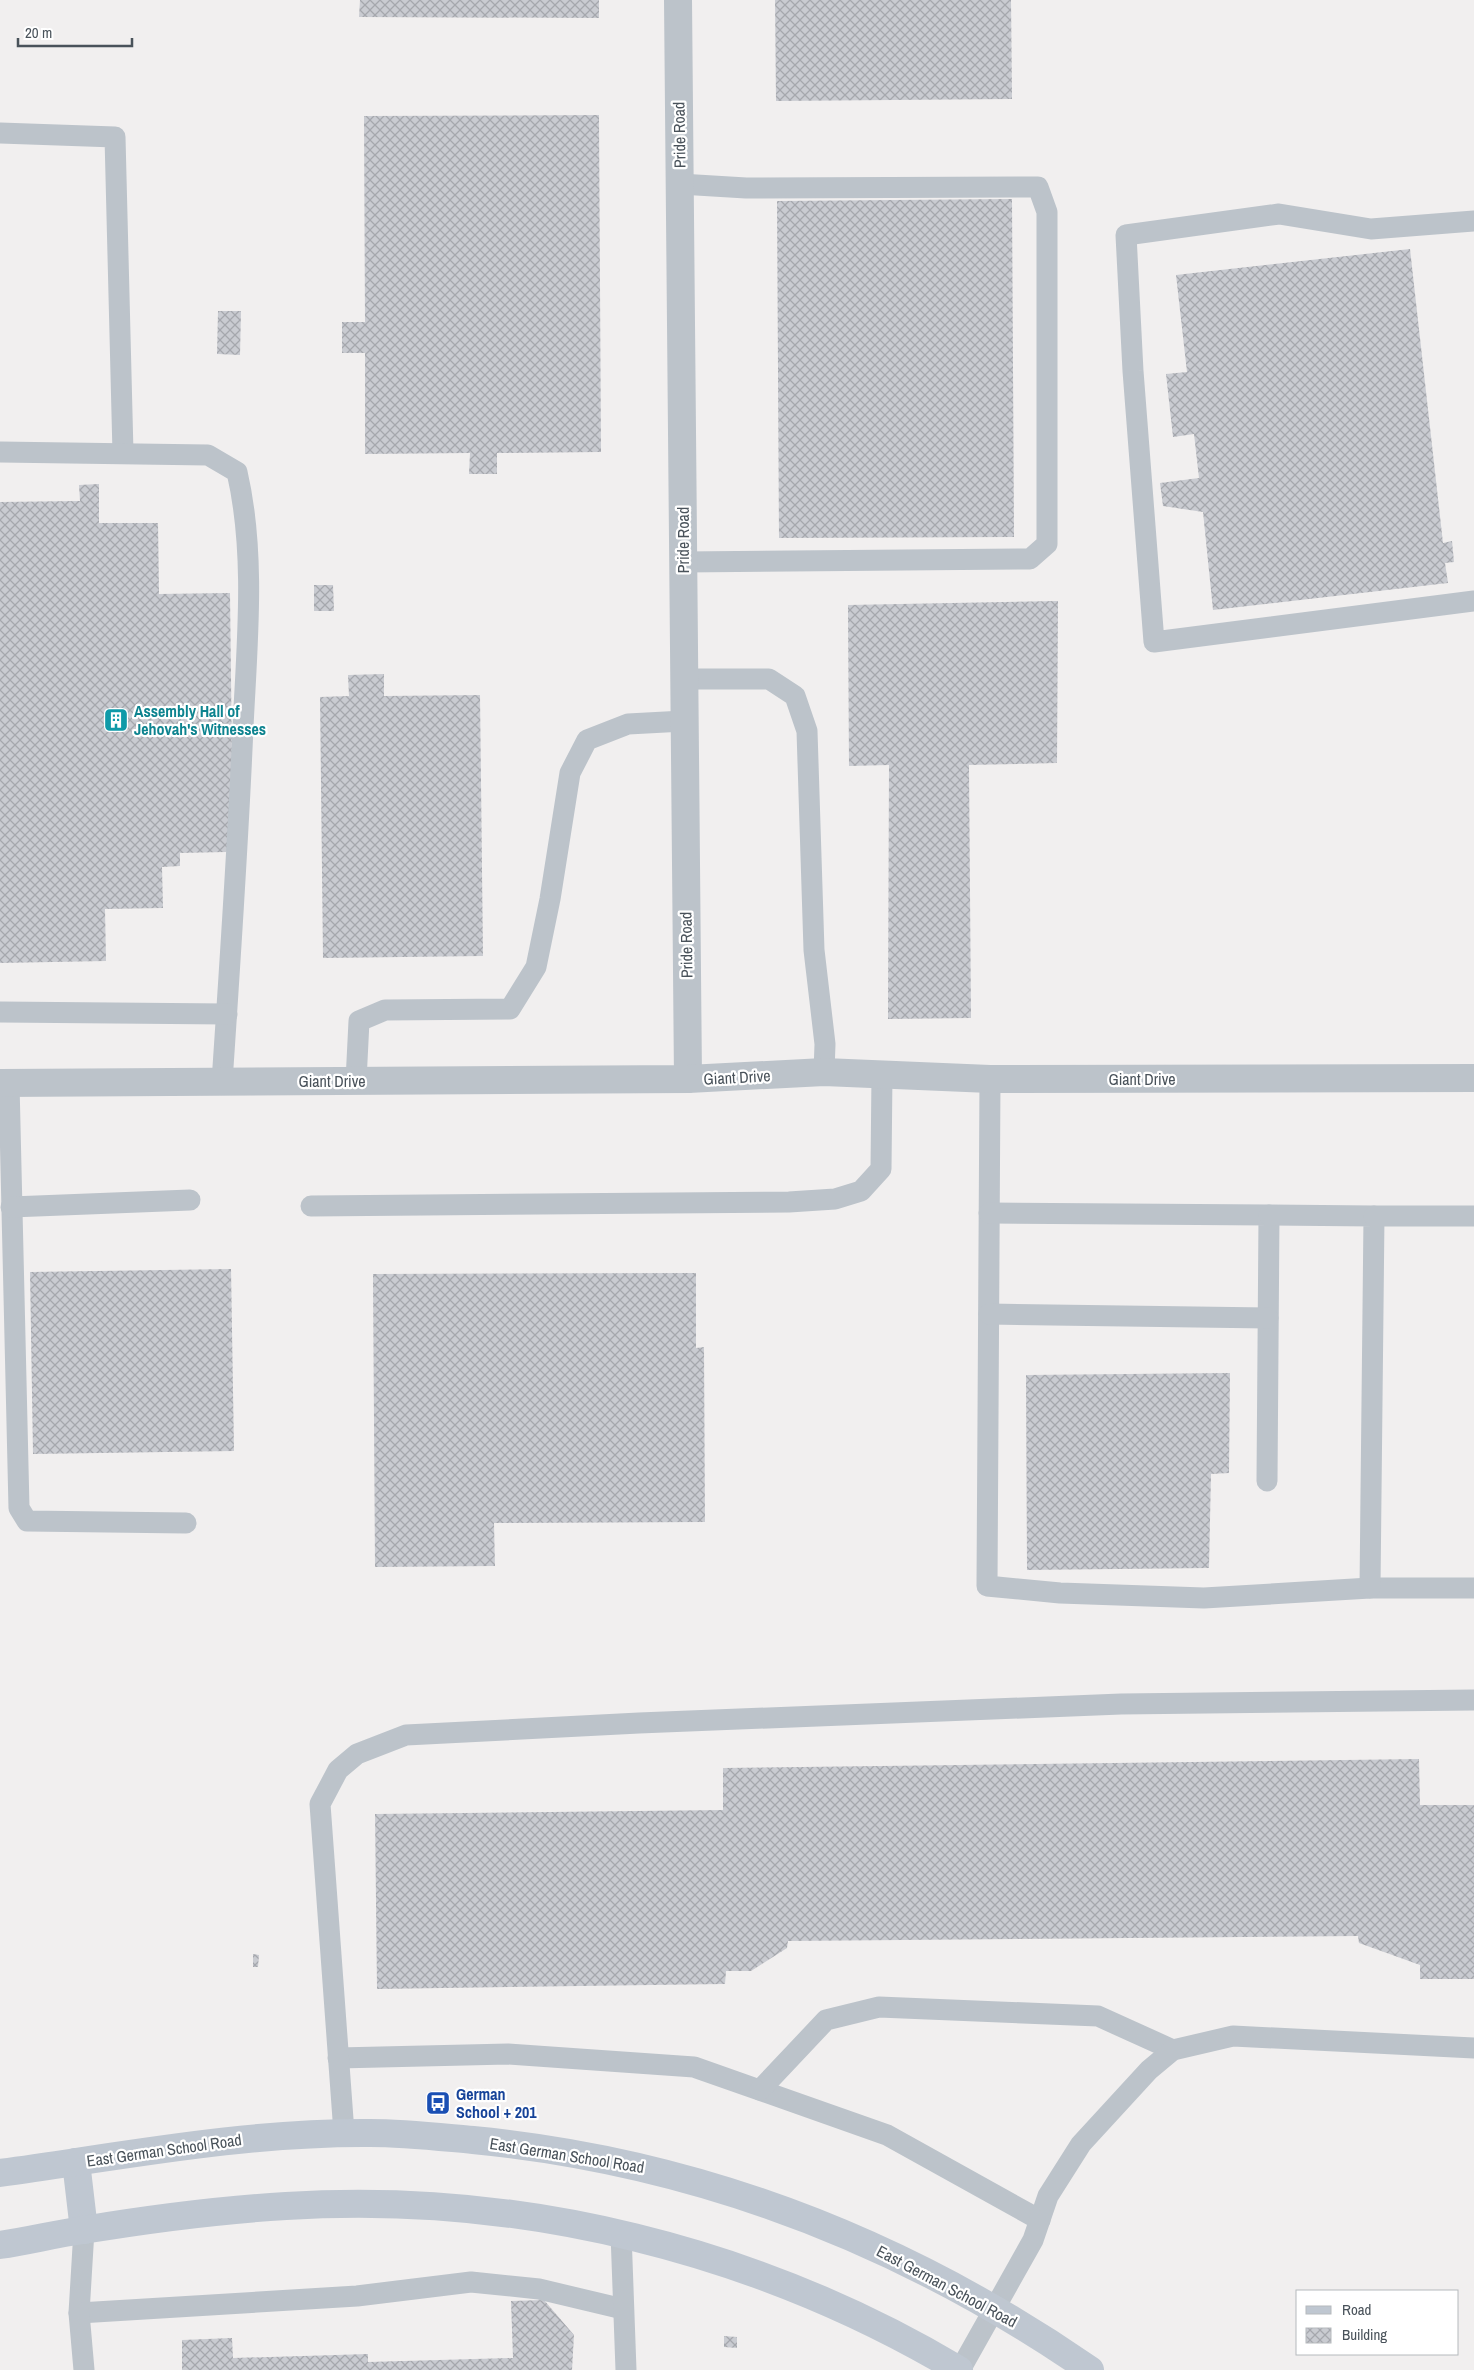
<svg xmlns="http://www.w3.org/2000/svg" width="1474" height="2370" viewBox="0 0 1474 2370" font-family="'Archivo Narrow',sans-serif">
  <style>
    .building { fill: url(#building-cross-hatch) }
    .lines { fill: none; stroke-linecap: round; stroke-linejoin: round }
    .lane { stroke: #bcc3ca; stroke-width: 21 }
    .street { stroke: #bcc3ca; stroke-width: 28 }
    .secondary { stroke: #bfc7d1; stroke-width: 28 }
    .labels { text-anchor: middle; stroke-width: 4.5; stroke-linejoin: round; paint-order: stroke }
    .street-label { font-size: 16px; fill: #49525a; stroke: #fff }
    .culture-label { font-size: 16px; font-weight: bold; fill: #0d838f; stroke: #fff; text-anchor: start }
    .transit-label { font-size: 16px; font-weight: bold; fill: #164399; stroke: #fff; text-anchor: start }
  </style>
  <defs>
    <pattern id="building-cross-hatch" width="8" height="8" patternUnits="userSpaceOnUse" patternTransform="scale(1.25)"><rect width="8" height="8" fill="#c9cbd1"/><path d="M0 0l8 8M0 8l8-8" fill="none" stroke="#a5a7ad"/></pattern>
  </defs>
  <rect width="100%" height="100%" fill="#f1efef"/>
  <g class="building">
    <polygon points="360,0 599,0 599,18 359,17"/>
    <polygon points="775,0 1011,0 1012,99 776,101"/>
    <polygon points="599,115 601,452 497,453 497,474 469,474 470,453 365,454 365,353 342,353 342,322 365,322 364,116"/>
    <polygon points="1012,199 1014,537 779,538 777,201"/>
    <polygon points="1410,249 1443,543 1452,541 1454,562 1445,563 1448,583 1213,610 1203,512 1163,506 1160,483 1199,478 1194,434 1173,437 1166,374 1187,372 1176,275"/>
    <polygon points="218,311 241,311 240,355 217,354"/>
    <polygon points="99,484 99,523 158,523 159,594 230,593 233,845 226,852 180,853 180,866 162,867 163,908 105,909 106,961 0,963 0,502 80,501 79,485"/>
    <polygon points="314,585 333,585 334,611 314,611"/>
    <polygon points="1058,601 1057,763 969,765 971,1018 888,1019 889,765 849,766 848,605"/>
    <polygon points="384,674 384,696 480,695 483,956 323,958 320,697 349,696 348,675"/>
    <polygon points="231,1269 234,1451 33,1454 30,1272"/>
    <polygon points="696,1273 696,1348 704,1347 705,1522 494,1523 495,1566 375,1567 373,1274"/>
    <polygon points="1230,1373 1229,1473 1211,1474 1209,1568 1027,1570 1026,1375"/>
    <polygon points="1419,1759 1420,1805 1474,1805 1474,1979 1420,1979 1420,1965 1359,1943 1358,1936 788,1941 787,1948 751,1971 726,1971 725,1984 377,1989 375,1814 723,1810 723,1768"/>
    <polygon points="253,1954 259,1955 258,1967 253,1967"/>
    <polygon points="544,2300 574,2335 572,2370 182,2370 182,2340 232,2338 233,2358 368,2354 368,2362 513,2358 511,2301"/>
    <polygon points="724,2336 737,2337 737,2348 724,2347"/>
  </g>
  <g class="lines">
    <g class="lane">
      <polyline points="0,133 115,137 123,453"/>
      <polyline points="680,184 746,188 1038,187 1047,212 1047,544 1030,559 683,562"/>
      <polyline points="1474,221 1371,229 1279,214 1126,235 1133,371 1154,642 1474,601"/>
      <path d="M0,452l208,3 29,17c19,82 10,172 6,255 -5,119 -13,237 -21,355"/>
      <polyline points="684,679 769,679 795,696 807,731 814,950 825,1044 824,1072"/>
      <polyline points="0,1012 227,1014"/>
      <polyline points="990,1079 987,1586 1060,1593 1204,1598 1370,1588 1474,1588"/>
      <polyline points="356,1081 359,1021 385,1010 510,1009 536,967 550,899 570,773 587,740 628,724 684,721"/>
      <polyline points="9,1083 19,1508 27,1521 186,1523"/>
      <polyline points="311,1206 789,1202 835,1199 861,1191 881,1169 882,1074"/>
      <polyline points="11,1207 190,1200"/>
      <polyline points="989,1213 1269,1215 1267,1481"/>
      <polyline points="1269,1215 1374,1216 1370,1588"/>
      <polyline points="1374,1216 1474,1216"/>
      <polyline points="989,1314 1268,1318"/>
      <polyline points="338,2058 508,2054 694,2067 887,2135 1040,2220"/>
      <polyline points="760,2090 826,2020 879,2007 1098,2016 1173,2050"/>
      <polyline points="344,2133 320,1804 338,1770 357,1754 406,1735 639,1723 1121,1704 1474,1700"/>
      <polyline points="84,2230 79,2313 357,2296 471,2282 539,2289 623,2309"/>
      <polyline points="621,2233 626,2370"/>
      <polyline points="79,2313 84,2370"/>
      <polyline points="960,2370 1033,2240 1048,2196 1081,2144 1149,2070 1173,2050 1233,2036 1474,2048"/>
    </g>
    <g class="street">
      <polyline points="678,0 688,1079"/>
      <polyline points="0,1083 688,1079 824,1072 990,1079 1474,1078"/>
    </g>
    <g class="secondary">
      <polyline points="76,2162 84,2230"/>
      <path d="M0,2173c123,-17 246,-41 370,-40 35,0 69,4 103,7 227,22 430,101 617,230"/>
      <path d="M0,2245c28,-4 55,-11 83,-15 67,-11 136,-20 203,-24 234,-15 472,44 673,164"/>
    </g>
  </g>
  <defs>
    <symbol id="building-square" viewBox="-11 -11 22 22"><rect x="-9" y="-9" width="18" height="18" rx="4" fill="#0f9aa8" stroke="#fff"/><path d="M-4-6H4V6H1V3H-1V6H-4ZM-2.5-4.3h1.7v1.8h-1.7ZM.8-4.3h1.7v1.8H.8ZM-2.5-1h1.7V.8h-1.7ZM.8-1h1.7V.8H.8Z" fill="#fff"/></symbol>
    <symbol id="bus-square" viewBox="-11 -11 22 22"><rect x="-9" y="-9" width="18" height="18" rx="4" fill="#1a4fb4" stroke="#fff"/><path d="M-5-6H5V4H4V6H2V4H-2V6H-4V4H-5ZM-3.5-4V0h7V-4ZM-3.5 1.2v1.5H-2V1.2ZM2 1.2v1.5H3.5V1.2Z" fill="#fff"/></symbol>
  </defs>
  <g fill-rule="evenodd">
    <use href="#building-square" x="102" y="706" width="28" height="28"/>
    <use href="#bus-square" x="424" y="2089" width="28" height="28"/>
  </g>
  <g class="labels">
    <g class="street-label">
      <text transform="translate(679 135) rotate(-91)" y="6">Pride Road</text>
      <text transform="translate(683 540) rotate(-90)" y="6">Pride Road</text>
      <text transform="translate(686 945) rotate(-91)" y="6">Pride Road</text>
      <text transform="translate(737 1077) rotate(-3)" y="6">Giant Drive</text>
      <text x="1142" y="1085">Giant Drive</text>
      <text x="332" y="1087">Giant Drive</text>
      <text transform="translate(164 2150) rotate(-8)" y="6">East German School Road</text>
      <text transform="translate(567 2155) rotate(9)" y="6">East German School Road</text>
      <text transform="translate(947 2286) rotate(28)" y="6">East German School Road</text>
    </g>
    <g class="culture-label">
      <text x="134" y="717">Assembly Hall of<tspan x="134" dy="18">Jehovah's Witnesses</tspan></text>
    </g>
    <g class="transit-label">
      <text x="456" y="2100">German<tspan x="456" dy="18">School + 201</tspan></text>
    </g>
  </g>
  <rect x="1296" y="2290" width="162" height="65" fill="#ffffff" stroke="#b6babd"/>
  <rect x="1306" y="2306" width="25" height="8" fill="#bfc7d1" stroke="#b6babd"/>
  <text x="1342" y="2315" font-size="15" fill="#49525a">Road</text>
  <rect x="1306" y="2328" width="25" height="15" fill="url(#building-cross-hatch)" stroke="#b6babd"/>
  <text x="1342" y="2340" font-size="15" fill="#49525a">Building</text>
  <path d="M18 38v8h114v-8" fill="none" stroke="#49525a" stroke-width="2.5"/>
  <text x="25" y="38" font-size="15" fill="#49525a" stroke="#ffffff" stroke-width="4" paint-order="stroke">20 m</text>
</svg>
